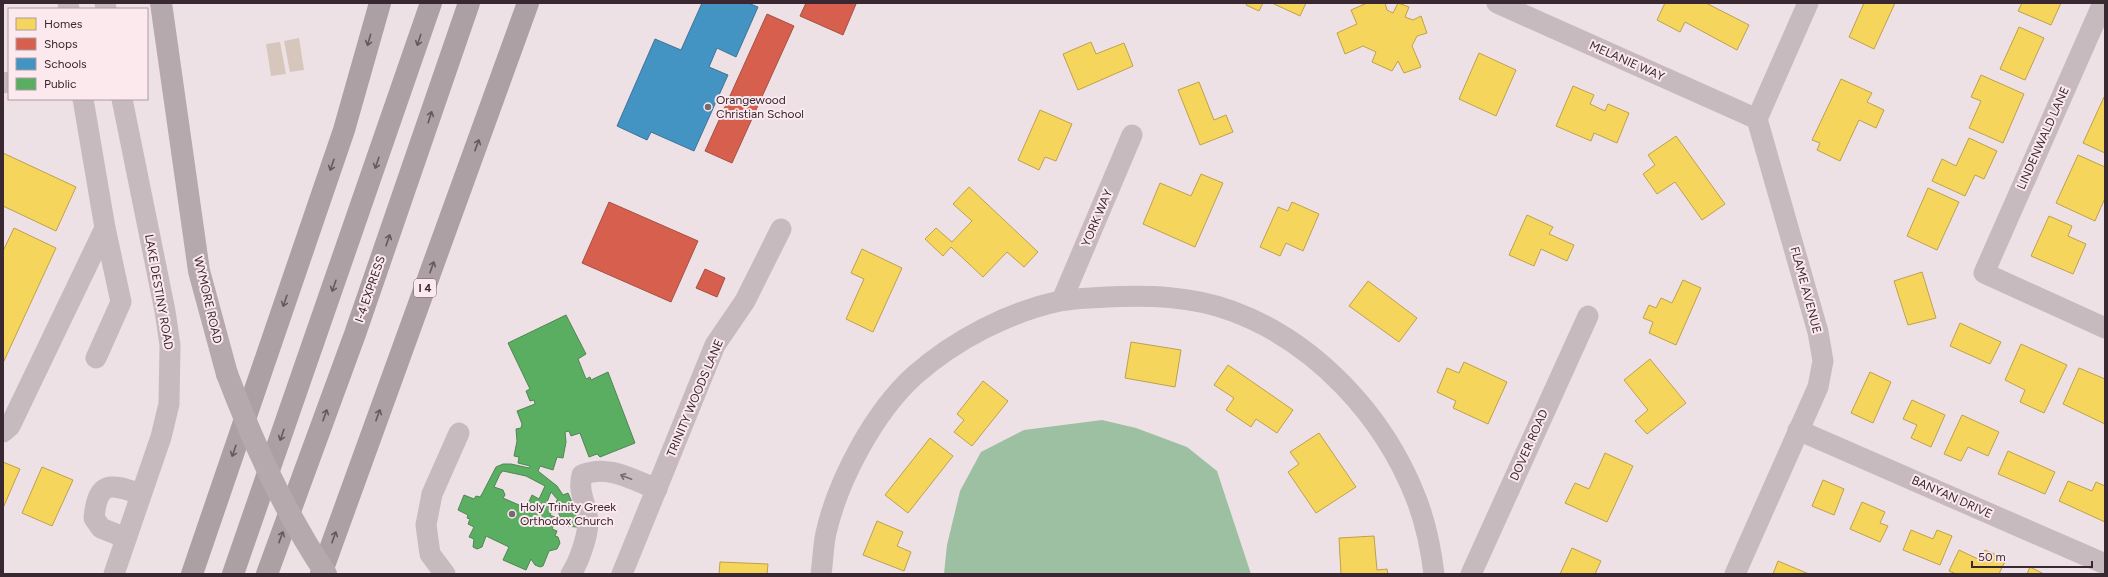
<svg xmlns="http://www.w3.org/2000/svg" width="2108" height="577" viewBox="0 0 2108 577" font-family="Figtree,sans-serif">
  <style>
    .green { fill: #d7c6bc }
    .water { fill: #9cc0a1 }
    .homes { fill: #f6d55c; stroke: #bda14f }
    .shops { fill: #d6604d; stroke: #a74f45 }
    .schools { fill: #4393c3; stroke: #407397 }
    .public { fill: #5aae61; stroke: #508653; fill-rule: evenodd }
    .lines { fill: none; stroke-linecap: round; stroke-linejoin: round }
    .minor { stroke: #c7babf; stroke-width: 21 }
    .major { stroke: #b6a9ae; stroke-width: 22 }
    .highway { stroke: #ada0a5; stroke-width: 22 }
    .major-bridge { stroke: #b6a9ae; stroke-width: 22 }
    .oneway { stroke: #67585f }
    .oneway2 { stroke: #796a71 }
    .poi-dot { fill: #786970; stroke: #fbe9ee; stroke-width: 1.5 }
    .labels { text-anchor: middle; stroke-width: 4; stroke-linejoin: round; paint-order: stroke }
    .shield { fill: #fbe9ee; stroke: #73626a; stroke-width: 1 }
    .shield-label { font-size: 11px; font-weight: bold; fill: #392831 }
    .street-label { font-size: 12px; fill: #392831; stroke: #fbe9ee }
    .poi-label { font-size: 12px; fill: #392831; stroke: #fbe9ee; text-anchor: start }
  </style>
  <rect width="100%" height="100%" fill="#eee1e5"/>
  <g class="green">
    <polygon points="299,38 304,70 290,72 284,41"/>
    <polygon points="280,42 286,74 271,76 266,44"/>
  </g>
  <polygon class="water" points="1102,420 1136,428 1187,447 1217,471 1251,574 944,574 947,545 960,491 981,452 1024,430"/>
  <g class="homes">
    <polygon points="1247,3 1263,3 1259,11 1246,5"/>
    <polygon points="1272,3 1306,3 1300,16"/>
    <polygon points="1367,3 1385,3 1387,10 1393,13 1398,3 1409,7 1405,17 1413,20 1421,16 1427,33 1417,36 1412,46 1421,67 1404,73 1398,61 1392,71 1372,62 1376,52 1363,46 1345,54 1337,33 1357,24 1351,10"/>
    <polygon points="1665,3 1706,3 1749,25 1737,50 1685,22 1680,32 1657,20"/>
    <polygon points="1864,3 1895,3 1874,49 1849,37"/>
    <polygon points="2022,3 2061,3 2051,25 2018,11"/>
    <polygon points="2019,27 2044,38 2025,80 2000,69"/>
    <polygon points="1091,42 1096,54 1124,43 1133,66 1078,90 1063,54"/>
    <polygon points="1479,53 1516,70 1496,116 1459,99"/>
    <polygon points="1981,75 2024,94 2003,143 1969,128 1981,101 1971,97"/>
    <polygon points="1841,79 1872,93 1867,102 1884,110 1876,128 1859,120 1840,161 1817,150 1820,143 1812,140"/>
    <polygon points="1199,82 1214,120 1226,115 1233,132 1200,145 1178,90"/>
    <polygon points="1573,86 1594,95 1590,104 1605,111 1608,104 1629,113 1617,143 1594,133 1591,141 1556,126"/>
    <polygon points="2104,97 2105,98 2105,153 2083,143"/>
    <polygon points="1040,110 1072,124 1056,161 1045,157 1039,170 1018,160"/>
    <polygon points="1676,136 1725,204 1702,220 1675,182 1657,194 1643,174 1655,165 1648,155"/>
    <polygon points="1969,138 1997,151 1984,179 1975,175 1965,196 1932,181 1942,159 1956,166"/>
    <polygon points="3,153 76,187 56,231 3,206"/>
    <polygon points="2078,155 2105,167 2105,198 2095,221 2056,203"/>
    <polygon points="1201,174 1223,183 1195,247 1143,224 1160,183 1191,196"/>
    <polygon points="969,187 1038,252 1024,267 1007,252 983,277 951,247 943,256 925,239 936,228 952,242 972,221 953,204"/>
    <polygon points="1928,188 1959,202 1937,250 1907,236"/>
    <polygon points="1292,202 1319,214 1303,251 1286,243 1280,256 1260,247 1278,207 1288,211"/>
    <polygon points="1527,215 1553,227 1549,234 1574,245 1567,261 1541,249 1534,266 1509,255"/>
    <polygon points="2049,216 2072,226 2068,236 2086,244 2073,274 2031,256"/>
    <polygon points="14,228 56,248 3,363 3,251"/>
    <polygon points="862,249 902,268 873,332 846,319 864,279 851,273"/>
    <polygon points="1922,272 1936,318 1908,325 1894,281"/>
    <polygon points="1683,280 1701,288 1676,345 1649,333 1653,322 1643,318 1649,305 1656,308 1661,298 1672,303"/>
    <polygon points="1368,281 1417,318 1399,342 1349,306"/>
    <polygon points="1960,323 2001,342 1990,364 1950,346"/>
    <polygon points="1131,342 1181,350 1175,387 1125,378"/>
    <polygon points="2021,344 2067,365 2044,413 2020,402 2025,390 2005,380"/>
    <polygon points="1650,359 1686,403 1647,434 1635,421 1648,410 1624,380"/>
    <polygon points="1464,362 1507,382 1488,424 1453,408 1456,401 1437,392 1447,368 1459,373"/>
    <polygon points="1228,365 1293,410 1277,433 1256,419 1251,427 1226,410 1234,398 1214,385"/>
    <polygon points="2079,368 2105,379 2105,424 2063,404"/>
    <polygon points="1870,372 1891,382 1873,423 1851,413"/>
    <polygon points="983,381 1008,401 972,446 954,432 964,420 957,414"/>
    <polygon points="1912,400 1945,415 1931,447 1911,438 1917,425 1903,419"/>
    <polygon points="1962,415 1999,432 1988,456 1968,447 1961,461 1944,454"/>
    <polygon points="1319,433 1356,487 1316,513 1288,472 1299,464 1290,452"/>
    <polygon points="930,438 953,456 908,513 885,495"/>
    <polygon points="2008,451 2055,472 2045,494 1998,474"/>
    <polygon points="1605,453 1633,466 1607,522 1565,503 1575,483 1589,489"/>
    <polygon points="3,462 20,469 3,508"/>
    <polygon points="42,467 73,480 52,526 22,513"/>
    <polygon points="1823,480 1844,489 1834,515 1812,506"/>
    <polygon points="2068,481 2092,491 2096,482 2105,486 2105,522 2059,501"/>
    <polygon points="1862,502 1885,512 1880,523 1888,526 1880,542 1850,529"/>
    <polygon points="877,521 903,532 897,546 911,552 904,571 863,555"/>
    <polygon points="1911,530 1933,539 1937,530 1952,536 1940,565 1903,550"/>
    <polygon points="1374,536 1377,570 1387,569 1388,574 1341,574 1339,538"/>
    <polygon points="1572,548 1601,561 1595,574 1560,574"/>
    <polygon points="1959,550 1980,560 1985,550 2006,559 1999,574 1956,574 1949,571"/>
    <polygon points="1778,561 1809,574 1773,574"/>
    <polygon points="720,562 768,564 767,574 719,574"/>
    <polygon points="2030,567 2044,574 2027,574"/>
  </g>
  <g class="shops">
    <polygon points="806,3 854,3 856,4 843,35 800,16"/>
    <polygon points="767,14 794,26 732,163 705,151"/>
    <polygon points="609,202 698,241 671,302 582,263"/>
    <polygon points="705,269 725,278 717,297 696,288"/>
  </g>
  <polygon class="schools" points="702,3 748,3 758,7 736,57 717,48 709,67 728,75 694,151 651,132 647,140 617,126 655,39 681,50"/>
  <path class="public" d="M566,315l20,39 -8,5 8,20 4,-2 1,3 17,-8 27,71 -35,14 -3,-3 -8,3 -9,-24 -9,3 -2,-5 -4,1 1,10 -3,16 -6,-1 -4,13 -13,-4 -2,5 19,15 6,9 5,-2 7,16 3,18 -16,-1 -6,-25 2,-1 -7,-8 -4,10 8,3 -5,10 7,3 -5,11 5,2 -2,5 3,1 2,6 -3,6 -8,2 -6,15 -3,1 -5,-2 -4,-6 -5,11 -23,-10 6,-13 -23,-11 -4,11 -5,2 -4,-2 1,-8 -5,-2 5,-10 -6,-3 2,-5 -3,-1 1,-3 -10,-5 6,-15 10,4 2,-3 4,1 2,-3 14,-27 7,-3h8l18,4 1,-2 -12,-3 1,-6 -5,-1 3,-15 -1,-12 5,-1 1,-4 -5,-13 18,-7 -1,-4 -4,1 -4,-10 4,-2 -22,-46zM503,471l23,5 19,10 -6,13 -7,-4 -6,13 -23,-10 2,-3 -2,-5 -9,-3 6,-13z"/>
  <g class="lines">
    <g class="minor">
      <polyline points="68,3 69,9"/>
      <polyline points="105,3 106,9"/>
      <polyline points="1497,3 1757,119"/>
      <polyline points="2103,3 1984,273 2105,328"/>
      <polyline points="3,83 9,82"/>
      <polyline points="1062,300 1132,135"/>
      <polyline points="96,358 121,302 105,228"/>
      <polyline points="1798,430 2105,564"/>
      <polyline points="3,432 10,426 105,228 83,99"/>
      <path d="M126,538l-25,-10 -7,-10c4,-39 17,-34 47,-24"/>
      <polyline points="114,574 161,437 169,404 170,345 165,311 122,99"/>
      <polyline points="445,574 430,554 426,525 432,494 459,433"/>
      <path d="M571,574c8,-12 16,-36 17,-50 0,-18 -11,-31 -6,-49 26,-11 51,5 75,14"/>
      <polyline points="622,574 715,345 745,301 781,229"/>
      <path d="M821,574c2,-13 2,-28 5,-41 12,-53 48,-121 89,-158 40,-35 93,-63 145,-74 15,-3 31,-3 46,-4 42,-2 86,-1 126,14 84,31 152,105 184,187 9,23 15,51 18,76"/>
      <polyline points="1471,574 1588,316"/>
      <polyline points="1735,574 1818,387 1823,361 1818,332 1757,119 1808,3"/>
    </g>
    <polyline class="major" points="161,3 199,271 227,374"/>
    <g class="highway">
      <polyline points="192,574 344,130 380,3"/>
      <polyline points="233,574 431,3"/>
      <polyline points="267,574 355,334 469,3"/>
      <polyline points="321,574 528,3"/>
    </g>
    <path class="major-bridge" d="M227,374c28,73 56,135 99,200"/>
  </g>
  <defs><path id="oneway-shaft" d="M-6 0H5M1.5-3L5.5 0L1.5 3" fill="none" stroke-width="1.6" stroke-linecap="round" stroke-linejoin="round"/></defs>
  <g class="oneway">
    <use href="#oneway-shaft" transform="translate(369 40) rotate(106)"/>
    <use href="#oneway-shaft" transform="translate(419 40) rotate(108)"/>
    <use href="#oneway-shaft" transform="translate(430 117) rotate(-72)"/>
    <use href="#oneway-shaft" transform="translate(477 145) rotate(-70)"/>
    <use href="#oneway-shaft" transform="translate(377 163) rotate(109)"/>
    <use href="#oneway-shaft" transform="translate(332 165) rotate(109)"/>
    <use href="#oneway-shaft" transform="translate(388 240) rotate(-71)"/>
    <use href="#oneway-shaft" transform="translate(432 267) rotate(-70)"/>
    <use href="#oneway-shaft" transform="translate(334 286) rotate(109)"/>
    <use href="#oneway-shaft" transform="translate(285 301) rotate(109)"/>
    <use href="#oneway-shaft" transform="translate(325 415) rotate(-70)"/>
    <use href="#oneway-shaft" transform="translate(378 415) rotate(-70)"/>
    <use href="#oneway-shaft" transform="translate(282 435) rotate(109)"/>
    <use href="#oneway-shaft" transform="translate(234 451) rotate(109)"/>
    <use href="#oneway-shaft" transform="translate(281 537) rotate(-70)"/>
    <use href="#oneway-shaft" transform="translate(334 537) rotate(-70)"/>
  </g>
  <use class="oneway2" href="#oneway-shaft" transform="translate(626 477) rotate(-159)"/>
  <g class="poi-dot">
    <circle cx="708" cy="107" r="4"/>
    <circle cx="512" cy="514" r="4"/>
  </g>
  <g class="labels">
    <rect class="shield" x="414" y="279" width="22" height="18" rx="3"/>
    <g class="shield-label">
      <text x="425" y="292">I 4</text>
    </g>
    <g class="street-label">
      <text transform="translate(1627 61) rotate(24)" y="4">MELANIE WAY</text>
      <text transform="translate(2043 138) rotate(-66)" y="4">LINDENWALD LANE</text>
      <text transform="translate(1097 218) rotate(-67)" y="4">YORK WAY</text>
      <text transform="translate(370 289) rotate(-71)" y="4">I-4 EXPRESS</text>
      <text transform="translate(1806 290) rotate(75)" y="4">FLAME AVENUE</text>
      <text transform="translate(159 292) rotate(80)" y="4">LAKE DESTINY ROAD</text>
      <text transform="translate(208 300) rotate(77)" y="4">WYMORE ROAD</text>
      <text transform="translate(695 398) rotate(-67)" y="4">TRINITY WOODS LANE</text>
      <text transform="translate(1529 445) rotate(-66)" y="4">DOVER ROAD</text>
      <text transform="translate(1952 497) rotate(24)" y="4">BANYAN DRIVE</text>
    </g>
    <g class="poi-label">
      <text x="716" y="104">Orangewood<tspan x="716" dy="14">Christian School</tspan></text>
      <text x="520" y="511">Holy Trinity Greek<tspan x="520" dy="14">Orthodox Church</tspan></text>
    </g>
  </g>
  <rect width="2108" height="577" fill="none" stroke="#392831" stroke-width="8"/>
  <rect x="8" y="8" width="140" height="92" fill="#fbe9ee" stroke="#ad9ca2"/>
  <rect x="16" y="18" width="20" height="12" fill="#f6d55c" stroke="#ad9ca2"/>
  <text x="44" y="28" font-size="12" fill="#392831">Homes</text>
  <rect x="16" y="38" width="20" height="12" fill="#d6604d" stroke="#ad9ca2"/>
  <text x="44" y="48" font-size="12" fill="#392831">Shops</text>
  <rect x="16" y="58" width="20" height="12" fill="#4393c3" stroke="#ad9ca2"/>
  <text x="44" y="68" font-size="12" fill="#392831">Schools</text>
  <rect x="16" y="78" width="20" height="12" fill="#5aae61" stroke="#ad9ca2"/>
  <text x="44" y="88" font-size="12" fill="#392831">Public</text>
  <path d="M1972 561v6h120v-6" fill="none" stroke="#392831" stroke-width="2"/>
  <text x="1978" y="561" font-size="12" fill="#392831" stroke="#fbe9ee" stroke-width="3" paint-order="stroke">50 m</text>
</svg>
